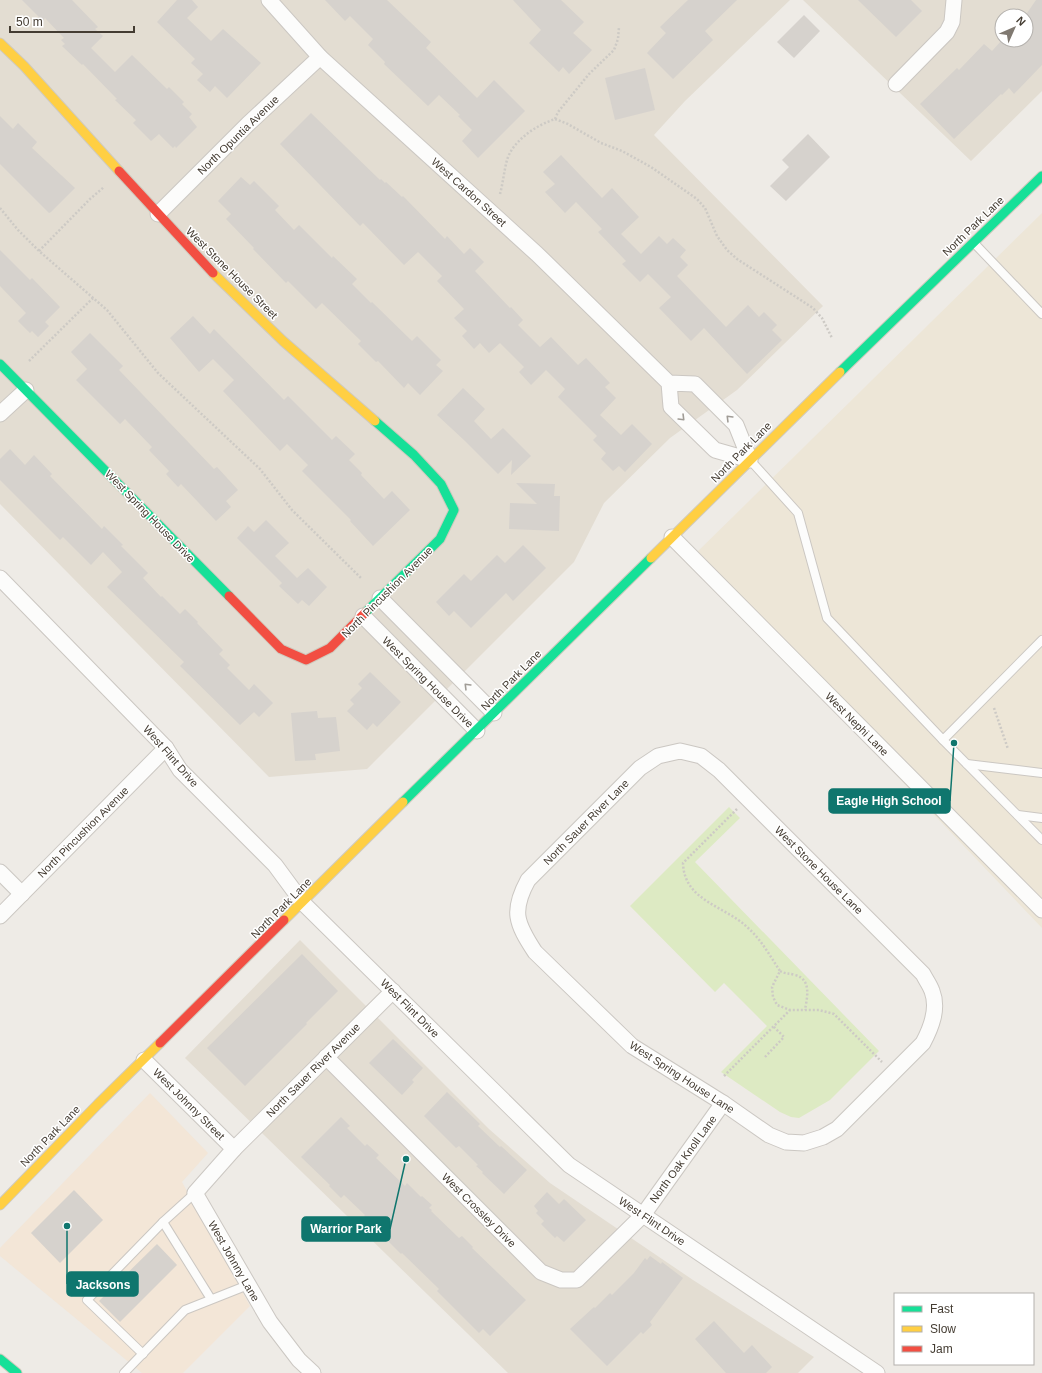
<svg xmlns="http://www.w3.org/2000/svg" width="1042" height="1373" viewBox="0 0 1042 1373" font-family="Arial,sans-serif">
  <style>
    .residential { fill: #e3ddd2; fill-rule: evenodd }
    .commercial { fill: #f3e6d7 }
    .education { fill: #ede6d7 }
    .green { fill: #ddeac3 }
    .building { fill: #d6d2cd }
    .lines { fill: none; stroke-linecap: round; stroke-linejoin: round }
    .lane-casing { stroke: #cbc7c2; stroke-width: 10 }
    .street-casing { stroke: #cbc7c2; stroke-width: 17 }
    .fast-casing { stroke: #cfcabe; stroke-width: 11 }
    .slow-casing { stroke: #cfcabe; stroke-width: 11 }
    .jam-casing { stroke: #cfcabe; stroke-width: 11 }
    .path { stroke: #cdcac5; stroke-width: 2.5; stroke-dasharray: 2 2; stroke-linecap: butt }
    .lane { stroke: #fcfcfb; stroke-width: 8 }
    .street { stroke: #fcfcfb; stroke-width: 15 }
    .fast { stroke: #16e098; stroke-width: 9 }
    .slow { stroke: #ffcf43; stroke-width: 9 }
    .jam { stroke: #f24e42; stroke-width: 9 }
    .oneway { stroke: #a09c96 }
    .labels { text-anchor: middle; stroke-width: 3; stroke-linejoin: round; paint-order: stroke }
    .street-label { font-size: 11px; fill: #443c32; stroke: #fff }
    .leader { fill: none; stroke: #0f766e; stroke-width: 1.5 }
    .callout-dot { fill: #0f766e; stroke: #fff; stroke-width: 1.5 }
    .callout { fill: #0f766e; stroke: #0f766e; stroke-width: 1.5 }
    .callout-label { font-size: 12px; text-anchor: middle; font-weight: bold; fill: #fff }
  </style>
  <rect width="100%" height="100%" fill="#eeebe6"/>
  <g class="residential">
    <polygon points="0,0 790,0 685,101 654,135 823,306 737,390 670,438 604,503 574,562 367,769 269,777 0,504"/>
    <path d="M803,0h239v91l-71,70zM1002,16h24v24h-24z"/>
    <polygon points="300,940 489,1129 550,1183 693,1280 814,1357 798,1373 508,1373 185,1058"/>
  </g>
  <polygon class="commercial" points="150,1093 208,1153 182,1182 250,1306 183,1373 142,1373 0,1256 0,1248"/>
  <polygon class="education" points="1042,213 1042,928 690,559"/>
  <polygon class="green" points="729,807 740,818 695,862 879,1051 830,1100 799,1118 791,1117 780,1112 721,1072 767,1026 724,983 715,992 630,906"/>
  <g class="building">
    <polygon points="22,0 72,0 98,27 95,29 103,36 91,48 115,72 132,55 167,89 169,87 184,102 182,104 192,114 189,117 197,127 176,148 175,146 173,148 159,134 151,141 133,123 136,120 115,100 117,99 83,64 82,65 62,46 65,44 61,40 64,38 45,18 43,21"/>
    <polygon points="177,0 192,0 198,7 187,18 211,41 223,29 261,63 227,98 215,86 210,92 197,80 203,74 191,63 195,59 157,22"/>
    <polygon points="325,0 387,0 431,42 426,48 477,98 494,80 525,111 478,158 462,141 472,130 458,116 460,115 439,95 428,106 384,64 385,62 368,45 373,39 350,16 345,21"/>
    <polygon points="513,0 561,0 584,22 573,33 592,50 569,74 563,67 559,72 529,43 541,30"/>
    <polygon points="688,0 737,0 705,31 713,40 673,79 647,53 666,33 660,27"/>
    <polygon points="858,0 911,0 922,11 896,37"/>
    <polygon points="1036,0 1042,0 1042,65 1014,94 1009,88 1002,95 1001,94 954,139 920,104 957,68 959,70 984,44 992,51 1002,40 1026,40 1025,16"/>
    <polygon points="804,15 820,31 794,58 777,42"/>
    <polygon points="645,68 655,110 615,120 605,78"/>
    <polygon points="311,113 380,180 381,179 385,183 386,182 402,197 403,196 445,239 447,236 464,254 470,248 484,262 475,271 510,308 511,307 523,320 518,325 540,347 551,337 578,365 586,358 610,383 605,387 616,398 600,415 621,435 632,424 652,444 625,472 619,466 613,471 601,459 606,453 593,440 597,436 558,397 565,389 546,370 531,385 519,372 524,367 500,343 489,353 480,343 474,349 462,336 467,331 454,318 464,309 437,281 442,276 418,252 404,265 363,223 360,226 280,144"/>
    <polygon points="0,116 13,129 18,123 37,142 32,148 75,188 51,212 49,213 0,164"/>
    <polygon points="808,134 830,157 786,201 770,186 789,167 782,160"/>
    <polygon points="561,155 602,198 612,188 639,217 621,234 641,254 659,236 667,244 673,238 686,250 680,257 688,265 677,276 726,327 748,305 759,317 764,312 777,325 772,330 782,340 747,374 704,328 691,341 659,308 671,297 648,274 640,282 622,264 626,261 598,232 602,229 576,202 565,213 545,192 555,184 543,172"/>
    <polygon points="241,177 250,185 254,181 279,206 275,210 294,230 299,225 332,258 333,256 357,279 352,284 371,303 372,302 412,341 417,336 441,360 436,365 443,371 420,395 408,383 404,388 378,361 376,362 358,344 361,341 322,303 316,309 288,281 286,283 253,249 254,248 226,219 231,214 218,201"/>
    <polygon points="0,250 30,280 32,278 60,307 45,322 49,326 38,337 32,331 30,333 18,321 26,313 0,286"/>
    <polygon points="193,316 210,334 214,329 284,400 288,396 332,440 336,436 355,454 349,460 362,473 361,475 384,499 392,491 410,510 373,546 350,521 351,520 302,471 308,465 287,444 280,451 223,391 234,380 213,359 199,372 170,338"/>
    <polygon points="90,333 123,366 119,370 214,469 217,467 238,490 226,501 231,507 216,521 181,484 178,487 166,474 169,471 149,450 152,447 125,419 120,424 76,380 87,369 71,352"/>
    <polygon points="463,388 485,409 474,421 491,439 503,428 531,456 511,475 512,460 498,474 465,441 437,415"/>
    <polygon points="10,449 25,465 34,455 52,474 50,476 102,529 104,526 123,545 121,546 148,573 143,578 161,597 162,596 180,614 185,609 198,622 197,623 223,650 219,654 230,665 227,668 249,690 254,684 273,703 259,717 254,712 240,725 180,666 184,662 107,587 122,572 103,552 91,565 63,537 60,540 0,480 0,459"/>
    <polygon points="516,483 555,484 554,496 560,496 559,531 509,529 510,503 537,504"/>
    <polygon points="266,520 289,543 275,556 297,578 308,568 327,587 309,606 302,600 298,604 279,586 282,583 237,538 248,526 254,532"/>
    <polygon points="523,545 546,568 513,601 506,593 471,628 454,611 449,616 436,602 464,574 471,581 497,555 505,563"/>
    <polygon points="370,672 401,702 377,727 373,723 367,730 347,711 354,704 350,700 362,688 358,684"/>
    <polygon points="317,711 318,718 336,717 340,751 315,754 316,760 295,761 291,713"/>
    <polygon points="302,954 338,991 306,1023 307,1024 245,1086 207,1048"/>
    <polygon points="393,1039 423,1068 412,1080 414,1082 402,1095 369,1063"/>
    <polygon points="447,1092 480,1124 478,1126 500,1147 501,1146 527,1170 504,1194 482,1173 483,1172 476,1166 478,1165 459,1146 456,1148 424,1116"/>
    <polygon points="341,1117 350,1126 347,1128 365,1146 367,1144 379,1155 376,1158 405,1186 407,1183 421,1197 422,1196 432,1205 429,1208 432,1210 431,1211 459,1238 462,1236 473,1247 472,1248 526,1300 490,1336 483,1329 479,1333 437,1291 439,1289 402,1253 401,1254 383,1236 384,1235 364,1216 365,1215 344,1195 341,1198 329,1186 330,1185 301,1157"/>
    <polygon points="74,1190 103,1220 60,1263 31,1233"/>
    <polygon points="547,1192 559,1204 564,1199 586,1220 564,1242 557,1236 555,1238 541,1224 544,1221 536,1213 538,1211 534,1206"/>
    <polygon points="157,1244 177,1265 120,1322 99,1301"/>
    <polygon points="650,1256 661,1264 662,1262 683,1278 650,1322 652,1325 643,1334 641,1332 607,1366 570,1329 594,1307 595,1308 610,1293 612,1295 634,1273 645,1258 647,1260"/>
    <polygon points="714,1321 744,1353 752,1345 772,1367 766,1373 726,1373 695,1339"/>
  </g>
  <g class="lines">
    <defs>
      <g id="lane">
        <polyline points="974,243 1042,314"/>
        <polyline points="750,460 798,513 827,618 943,740 1042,640"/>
        <polyline points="943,740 1042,840"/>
        <polyline points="967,764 1042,773"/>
        <polyline points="1018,815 1042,818"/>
        <polyline points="195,1193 163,1222 211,1299"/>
        <polyline points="143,1354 87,1300 163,1222"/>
        <polyline points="124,1373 185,1310 248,1285"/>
      </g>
      <g id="street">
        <polyline points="269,0 320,57 537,254 669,383 671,407 715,450 750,460 736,425 695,384 669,383"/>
        <polyline points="896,84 947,32 952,22 954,0"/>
        <polyline points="158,214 248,124 320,57"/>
        <polyline points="0,414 26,390"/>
        <polyline points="672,537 1042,910"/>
        <polyline points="0,578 166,748 180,770 275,865 303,903 569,1165 877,1373"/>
        <polyline points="380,598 494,713"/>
        <polyline points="363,616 477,731"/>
        <path d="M680,751l21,5 18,14 204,204c3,6 7,11 9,17 7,18 -1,37 -9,52l-86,86 -14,8 -19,6 -18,-1 -17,-7 -46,-32 -91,-57 -97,-94c-19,-29 -24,-41 -7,-72l112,-112 18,-12z"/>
        <polyline points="0,872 22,894"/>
        <polyline points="0,916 166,748"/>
        <polyline points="326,1057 541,1272 561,1280 577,1280 643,1215 723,1103"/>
        <polyline points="144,1060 234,1149"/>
        <polyline points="313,1373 299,1360 270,1322 195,1193 234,1149 393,991"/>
      </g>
      <g id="fast">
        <polyline points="0,364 229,596"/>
        <polyline points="840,372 1042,176"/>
        <polyline points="366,612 440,539 454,510 441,484 414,455 375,421"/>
        <polyline points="403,802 651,558"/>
        <polyline points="0,1359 17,1373"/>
      </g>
      <g id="slow">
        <polyline points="0,43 24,66 119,171"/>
        <polyline points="213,273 283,341 375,421"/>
        <polyline points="651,558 840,372"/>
        <polyline points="284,920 403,802"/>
        <polyline points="0,1205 98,1104 160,1043"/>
      </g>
      <g id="jam">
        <polyline points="119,171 213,273"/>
        <polyline points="229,596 281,649 306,660 330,648 366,612"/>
        <polyline points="160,1043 284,920"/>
      </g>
    </defs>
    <use href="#lane" class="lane-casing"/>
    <use href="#street" class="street-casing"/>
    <use href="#fast" class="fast-casing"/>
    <use href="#slow" class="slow-casing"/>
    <use href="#jam" class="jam-casing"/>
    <g class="path">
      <polyline points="555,119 558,112 589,74 614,50 618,39 619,27"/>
      <path d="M500,194c3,-11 4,-23 7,-34 6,-20 30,-35 48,-41l13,5 33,19 21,8 29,16 46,32 8,9 12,28 10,14 10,9 76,49 9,10 10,20"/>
      <polyline points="0,208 18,230 39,251 107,310 158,373 260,469 292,510 362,579"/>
      <polyline points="39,251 90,199 104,187"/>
      <polyline points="29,361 93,298"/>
      <polyline points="994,708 1008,749"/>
      <path d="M737,809l-54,54c1,38 42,43 64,64 14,12 23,29 33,44l-8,16 1,10 4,8 13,5h29l15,4 48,48"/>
      <path d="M780,971c5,3 9,2 15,4 17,4 12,23 10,35"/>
      <polyline points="765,1057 784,1037 773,1026"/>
      <polyline points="724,1076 790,1010"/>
    </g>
    <use href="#lane" class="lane"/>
    <use href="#street" class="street"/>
    <use href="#fast" class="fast"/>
    <use href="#slow" class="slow"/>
    <use href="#jam" class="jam"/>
  </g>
  <defs><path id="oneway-chevron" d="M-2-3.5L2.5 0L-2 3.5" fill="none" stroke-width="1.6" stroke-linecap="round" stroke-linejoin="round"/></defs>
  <g class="oneway">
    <use href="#oneway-chevron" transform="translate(682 418) rotate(45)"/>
    <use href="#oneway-chevron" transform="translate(729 418) rotate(-135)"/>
    <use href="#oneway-chevron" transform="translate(467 686) rotate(-135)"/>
  </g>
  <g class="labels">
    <g class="street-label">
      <text transform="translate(238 135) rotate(-44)" y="4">North Opuntia Avenue</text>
      <text transform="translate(469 192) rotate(42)" y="4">West Cardon Street</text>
      <text transform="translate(973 226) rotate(-44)" y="4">North Park Lane</text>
      <text transform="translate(232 273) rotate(45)" y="4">West Stone House Street</text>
      <text transform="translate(741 452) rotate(-45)" y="4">North Park Lane</text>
      <text transform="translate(150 516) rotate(46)" y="4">West Spring House Drive</text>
      <text transform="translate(387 592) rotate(-45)" y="4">North Pincushion Avenue</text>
      <text transform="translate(511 680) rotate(-45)" y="4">North Park Lane</text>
      <text transform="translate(428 682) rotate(45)" y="4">West Spring House Drive</text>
      <text transform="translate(857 724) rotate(45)" y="4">West Nephi Lane</text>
      <text transform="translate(171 756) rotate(49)" y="4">West Flint Drive</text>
      <text transform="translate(586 822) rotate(-45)" y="4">North Sauer River Lane</text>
      <text transform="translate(83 832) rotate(-45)" y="4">North Pincushion Avenue</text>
      <text transform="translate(819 870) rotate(45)" y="4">West Stone House Lane</text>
      <text transform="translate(281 908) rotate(-45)" y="4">North Park Lane</text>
      <text transform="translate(410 1008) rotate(45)" y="4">West Flint Drive</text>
      <text transform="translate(313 1070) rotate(-45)" y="4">North Sauer River Avenue</text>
      <text transform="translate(682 1077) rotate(33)" y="4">West Spring House Lane</text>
      <text transform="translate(189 1104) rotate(45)" y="4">West Johnny Street</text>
      <text transform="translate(50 1136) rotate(-46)" y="4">North Park Lane</text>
      <text transform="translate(683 1159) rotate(-54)" y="4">North Oak Knoll Lane</text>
      <text transform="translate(479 1210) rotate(45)" y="4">West Crossley Drive</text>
      <text transform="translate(652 1221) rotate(34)" y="4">West Flint Drive</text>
      <text transform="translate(234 1261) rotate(60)" y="4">West Johnny Lane</text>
    </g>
  </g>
  <path class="leader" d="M954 743L950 801M406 1159L390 1229M67 1226L67 1284"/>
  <g class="callout-dot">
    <circle cx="954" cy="743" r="4"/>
    <circle cx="406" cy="1159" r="4"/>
    <circle cx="67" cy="1226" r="4"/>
  </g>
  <g class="callout">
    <rect x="829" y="789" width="121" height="24" rx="4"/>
    <rect x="302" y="1217" width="88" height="24" rx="4"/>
    <rect x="67" y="1272" width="71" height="24" rx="4"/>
  </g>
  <g class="callout-label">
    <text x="889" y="805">Eagle High School</text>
    <text x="346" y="1233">Warrior Park</text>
    <text x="103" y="1289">Jacksons</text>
  </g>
  <rect x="894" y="1293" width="140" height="72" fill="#ffffff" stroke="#b4b1ad"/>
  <rect x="902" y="1306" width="20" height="6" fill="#16e098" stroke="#b4b1ad"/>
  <text x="930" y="1313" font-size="12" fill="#443c32">Fast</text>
  <rect x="902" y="1326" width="20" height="6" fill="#ffcf43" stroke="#b4b1ad"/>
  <text x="930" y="1333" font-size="12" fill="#443c32">Slow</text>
  <rect x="902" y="1346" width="20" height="6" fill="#f24e42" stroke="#b4b1ad"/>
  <text x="930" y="1353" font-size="12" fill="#443c32">Jam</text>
  <g transform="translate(1014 28) rotate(45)"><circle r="19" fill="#ffffff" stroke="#b4b1ad"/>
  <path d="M0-3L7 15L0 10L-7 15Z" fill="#807971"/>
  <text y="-6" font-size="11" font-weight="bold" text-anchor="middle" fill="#443c32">N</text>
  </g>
  <path d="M10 26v6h124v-6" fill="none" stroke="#443c32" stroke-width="2"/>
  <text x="16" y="26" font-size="12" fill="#443c32" stroke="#ffffff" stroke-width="3" paint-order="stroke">50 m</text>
</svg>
